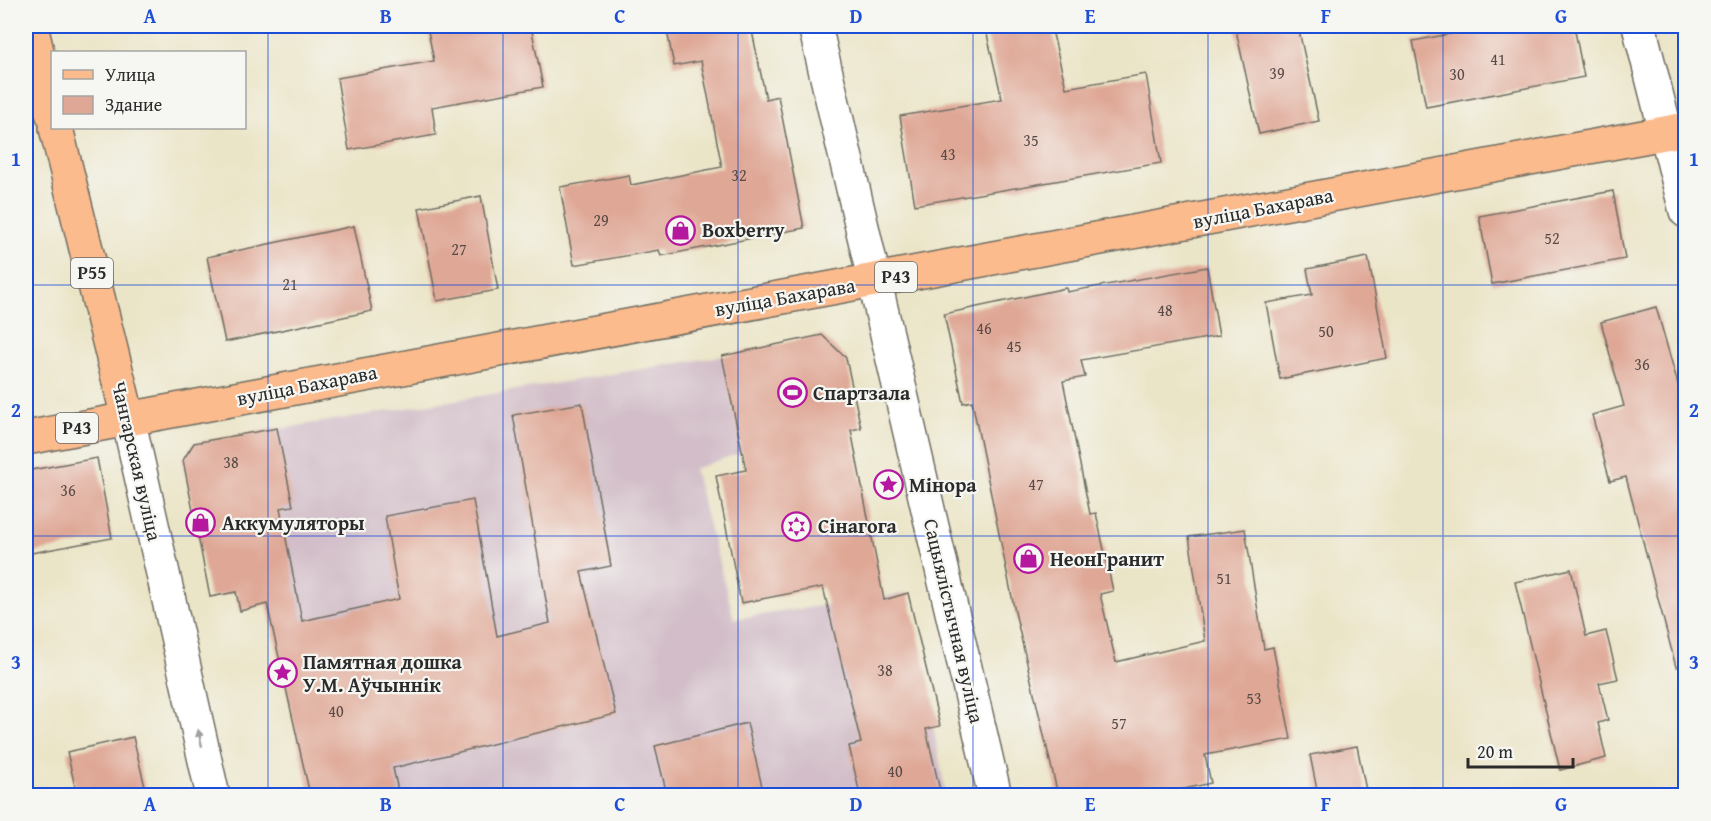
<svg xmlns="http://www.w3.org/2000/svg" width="1711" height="821" viewBox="0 0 1711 821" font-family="'Gentium Book Plus',serif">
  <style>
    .industrial { fill: #d2bdc8 }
    .building { fill: #dfa795 }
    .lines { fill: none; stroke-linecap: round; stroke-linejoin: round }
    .minor-casing { stroke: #6e6c62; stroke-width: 36 }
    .major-casing { stroke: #6e6c62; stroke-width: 36 }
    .minor { stroke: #fff; stroke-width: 33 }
    .major { stroke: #fbbb8d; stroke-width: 33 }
    .oneway { fill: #a0a0a0 }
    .grid { fill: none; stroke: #1d4ed8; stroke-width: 1.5; stroke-opacity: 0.55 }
    .labels { text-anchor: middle; stroke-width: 4.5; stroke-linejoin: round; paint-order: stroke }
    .number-label { font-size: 16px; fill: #584a46 }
    .shield { fill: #f6f6f2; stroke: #686867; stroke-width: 1.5 }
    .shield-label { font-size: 18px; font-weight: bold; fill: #2b2b2b }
    .street-label { font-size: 20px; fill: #2b2b2b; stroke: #f6f6f2 }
    .poi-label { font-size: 20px; font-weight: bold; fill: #2b2b2b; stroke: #f6f6f2; text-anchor: start }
    .neatline { fill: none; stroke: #1d4ed8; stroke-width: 2 }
    .grid-label { font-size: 20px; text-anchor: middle; font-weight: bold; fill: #1d4ed8 }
  </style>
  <rect width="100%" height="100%" fill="#f6f6f2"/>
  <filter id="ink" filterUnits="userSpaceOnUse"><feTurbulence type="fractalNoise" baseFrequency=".0167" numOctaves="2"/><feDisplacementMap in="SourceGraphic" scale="12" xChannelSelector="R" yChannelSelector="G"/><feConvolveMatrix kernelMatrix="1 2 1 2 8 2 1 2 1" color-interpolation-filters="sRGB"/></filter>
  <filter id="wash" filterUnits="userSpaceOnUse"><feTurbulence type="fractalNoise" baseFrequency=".008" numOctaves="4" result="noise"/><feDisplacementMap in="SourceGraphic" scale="24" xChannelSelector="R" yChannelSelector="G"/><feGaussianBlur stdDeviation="1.35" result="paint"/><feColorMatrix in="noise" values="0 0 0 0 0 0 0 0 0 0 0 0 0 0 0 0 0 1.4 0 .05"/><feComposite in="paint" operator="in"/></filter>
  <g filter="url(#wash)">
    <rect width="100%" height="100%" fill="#ebe5c8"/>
    <polygon class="industrial" points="722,356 742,452 694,469 734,619 908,593 946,795 310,795 268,604 240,611 236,592 210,597 183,460 194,443"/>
    <g id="blocks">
      <g class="building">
        <polygon points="427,26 531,26 543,87 432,107 436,135 349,150 337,78 434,61"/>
        <polygon points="666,26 751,26 766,99 778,96 804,228 661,256 659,250 574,265 560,187 629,175 631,185 722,167 701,61 674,66"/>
        <polygon points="985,26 1051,26 1066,88 1146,74 1161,163 915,205 900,116 1002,99"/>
        <polygon points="1235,26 1298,26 1319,121 1259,134"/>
        <polygon points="1491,26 1574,26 1584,77 1426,107 1413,41"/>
        <polygon points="1613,191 1625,259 1492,284 1479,216"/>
        <polygon points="481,196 498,290 437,301 419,208"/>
        <polygon points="354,226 372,311 225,342 207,257"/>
        <polygon points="1368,257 1387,358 1280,379 1266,303 1312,295 1307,269"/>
        <polygon points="1207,267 1219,336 1081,360 1085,377 1063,381 1090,514 1096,513 1113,591 1100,594 1116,662 1205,641 1189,537 1245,529 1264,649 1273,647 1291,739 1205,755 1211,783 1158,795 1058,795 1015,612 972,401 963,403 944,314 1066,288 1067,292"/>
        <polygon points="1656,307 1686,412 1686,666 1676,667 1626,477 1610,481 1592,415 1624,406 1601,322"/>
        <polygon points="822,335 846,358 861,428 851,430 884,600 908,593 940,726 926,729 941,795 860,795 849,746 861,743 823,587 741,603 716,476 746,470 722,356"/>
        <polygon points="582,403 611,566 581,572 616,714 393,768 399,795 310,795 267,604 240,611 236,592 210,597 183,460 194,443 277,428 293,506 280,508 302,621 399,599 385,516 473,500 497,636 550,623 513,415"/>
        <polygon points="97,458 112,538 26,554 26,471"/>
        <polygon points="1571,569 1586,636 1606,631 1618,679 1599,683 1608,720 1598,723 1606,758 1560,770 1515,582"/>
        <polygon points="747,723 764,795 667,795 655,746"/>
        <polygon points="133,737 147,795 77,795 67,752"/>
        <polygon points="1357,746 1367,795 1318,795 1310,755"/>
      </g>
    </g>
  </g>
  <g filter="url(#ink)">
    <use href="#blocks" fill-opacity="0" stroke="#6e6c62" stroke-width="1.5"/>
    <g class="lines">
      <defs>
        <g id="minor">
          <polyline points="815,26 995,796"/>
          <polyline points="1639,26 1686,211"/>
          <polyline points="128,418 213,796"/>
        </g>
        <g id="major">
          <polyline points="31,26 52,113"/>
          <polyline points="56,128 128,418"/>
          <polyline points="26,438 1686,129"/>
        </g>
      </defs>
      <use href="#minor" class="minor-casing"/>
      <use href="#major" class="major-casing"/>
      <use href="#minor" class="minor"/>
      <use href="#major" class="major"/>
    </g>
    <defs><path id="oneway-solid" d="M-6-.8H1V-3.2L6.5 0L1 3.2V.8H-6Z" transform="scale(1.5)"/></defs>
    <use class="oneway" href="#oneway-solid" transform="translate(200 738) rotate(-103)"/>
  </g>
  <path class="grid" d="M268,26v770M503,26v770M738,26v770M973,26v770M1208,26v770M1443,26v770M26,285h1660M26,536h1660"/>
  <defs>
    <symbol id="shop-ring" viewBox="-11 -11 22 22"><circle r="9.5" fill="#f6f6f2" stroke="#b5179e" stroke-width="1.5"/><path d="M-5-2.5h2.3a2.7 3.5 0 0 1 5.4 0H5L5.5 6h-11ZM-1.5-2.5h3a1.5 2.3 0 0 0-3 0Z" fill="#b5179e"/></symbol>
    <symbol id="stadium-ring" viewBox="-11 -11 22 22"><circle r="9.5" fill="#f6f6f2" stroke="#b5179e" stroke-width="1.5"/><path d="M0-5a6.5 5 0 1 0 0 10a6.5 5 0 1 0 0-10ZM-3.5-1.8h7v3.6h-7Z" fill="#b5179e"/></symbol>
    <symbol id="sight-ring" viewBox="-11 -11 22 22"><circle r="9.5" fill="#f6f6f2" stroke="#b5179e" stroke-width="1.5"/><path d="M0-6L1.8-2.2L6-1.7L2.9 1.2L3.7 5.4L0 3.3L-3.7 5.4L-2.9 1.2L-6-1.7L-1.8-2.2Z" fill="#b5179e"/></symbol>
    <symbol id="synagogue-ring" viewBox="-11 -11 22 22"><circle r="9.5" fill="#f6f6f2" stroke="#b5179e" stroke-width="1.5"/><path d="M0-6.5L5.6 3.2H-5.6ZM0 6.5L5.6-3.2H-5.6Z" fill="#b5179e"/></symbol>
  </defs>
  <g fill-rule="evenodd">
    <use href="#shop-ring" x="664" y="214" width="33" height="33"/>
    <use href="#stadium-ring" x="776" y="376" width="33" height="33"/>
    <use href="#sight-ring" x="872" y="468" width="33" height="33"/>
    <use href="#shop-ring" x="184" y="506" width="33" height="33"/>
    <use href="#synagogue-ring" x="780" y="510" width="33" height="33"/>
    <use href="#shop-ring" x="1012" y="542" width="33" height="33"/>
    <use href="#sight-ring" x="266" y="656" width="33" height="33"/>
  </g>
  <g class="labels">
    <g class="number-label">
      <text x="1498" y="65">41</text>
      <text x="1277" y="79">39</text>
      <text x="1457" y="80">30</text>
      <text x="1031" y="146">35</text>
      <text x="948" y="160">43</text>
      <text x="739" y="181">32</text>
      <text x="601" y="226">29</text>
      <text x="1552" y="244">52</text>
      <text x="459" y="255">27</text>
      <text x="290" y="290">21</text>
      <text x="1165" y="316">48</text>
      <text x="984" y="334">46</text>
      <text x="1326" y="337">50</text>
      <text x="1014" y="352">45</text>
      <text x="1642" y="370">36</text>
      <text x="231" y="468">38</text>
      <text x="1036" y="490">47</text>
      <text x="68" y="496">36</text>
      <text x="1224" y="584">51</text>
      <text x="885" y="676">38</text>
      <text x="1254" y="704">53</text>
      <text x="336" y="717">40</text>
      <text x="1119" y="729">57</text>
      <text x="895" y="777">40</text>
    </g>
    <g class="shield">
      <rect x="71" y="258" width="42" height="30" rx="4.5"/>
      <rect x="875" y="262" width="42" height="30" rx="4.5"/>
      <rect x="56" y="413" width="42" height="30" rx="4.5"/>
    </g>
    <g class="shield-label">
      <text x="92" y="279">Р55</text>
      <text x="896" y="283">Р43</text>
      <text x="77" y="434">Р43</text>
    </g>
    <g class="street-label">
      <text transform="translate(1263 208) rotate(-11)" y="7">вуліца Бахарава</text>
      <text transform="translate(785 297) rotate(-10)" y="7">вуліца Бахарава</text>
      <text transform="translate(307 385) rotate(-11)" y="7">вуліца Бахарава</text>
      <text transform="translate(137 461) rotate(77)" y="7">Чангарская вуліца</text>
      <text transform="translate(954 621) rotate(77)" y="7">Сацыялістычная вуліца</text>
    </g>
    <g class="poi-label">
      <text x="702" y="237">Boxberry</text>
      <text x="813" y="400">Спартзала</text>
      <text x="909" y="492">Мінора</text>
      <text x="222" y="530">Аккумуляторы</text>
      <text x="818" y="533">Сінагога</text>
      <text x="1050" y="566">НеонГранит</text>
      <text x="303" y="669">Памятная дошка<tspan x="303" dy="23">У.М. Аўчыннік</tspan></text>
    </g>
  </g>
  <rect width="1711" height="821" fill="none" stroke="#f6f6f2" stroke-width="66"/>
  <rect x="51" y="51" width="195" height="78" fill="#f6f6f2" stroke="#a5a5a2" stroke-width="1.5"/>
  <rect x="63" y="70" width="30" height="9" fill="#fbbb8d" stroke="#a5a5a2" stroke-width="1.5"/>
  <text x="105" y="81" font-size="18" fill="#2b2b2b">Улица</text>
  <rect x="63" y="96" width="30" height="18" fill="#dfa795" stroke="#a5a5a2" stroke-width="1.5"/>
  <text x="105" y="111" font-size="18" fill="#2b2b2b">Здание</text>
  <path d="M1468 758v9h105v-9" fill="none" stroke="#2b2b2b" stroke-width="3"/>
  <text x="1477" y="758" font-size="18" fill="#2b2b2b" stroke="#f6f6f2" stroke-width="4.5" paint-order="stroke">20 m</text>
  <rect x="33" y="33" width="1645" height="755" class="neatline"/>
  <g class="grid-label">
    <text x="150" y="23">A</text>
    <text x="386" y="23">B</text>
    <text x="620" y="23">C</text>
    <text x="856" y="23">D</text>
    <text x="1090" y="23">E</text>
    <text x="1326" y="23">F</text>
    <text x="1561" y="23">G</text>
    <text x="16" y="166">1</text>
    <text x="1694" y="166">1</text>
    <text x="16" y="417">2</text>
    <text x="1694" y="417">2</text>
    <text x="16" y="669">3</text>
    <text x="1694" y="669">3</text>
    <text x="150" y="811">A</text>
    <text x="386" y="811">B</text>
    <text x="620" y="811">C</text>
    <text x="856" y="811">D</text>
    <text x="1090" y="811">E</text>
    <text x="1326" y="811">F</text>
    <text x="1561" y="811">G</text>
  </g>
</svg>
